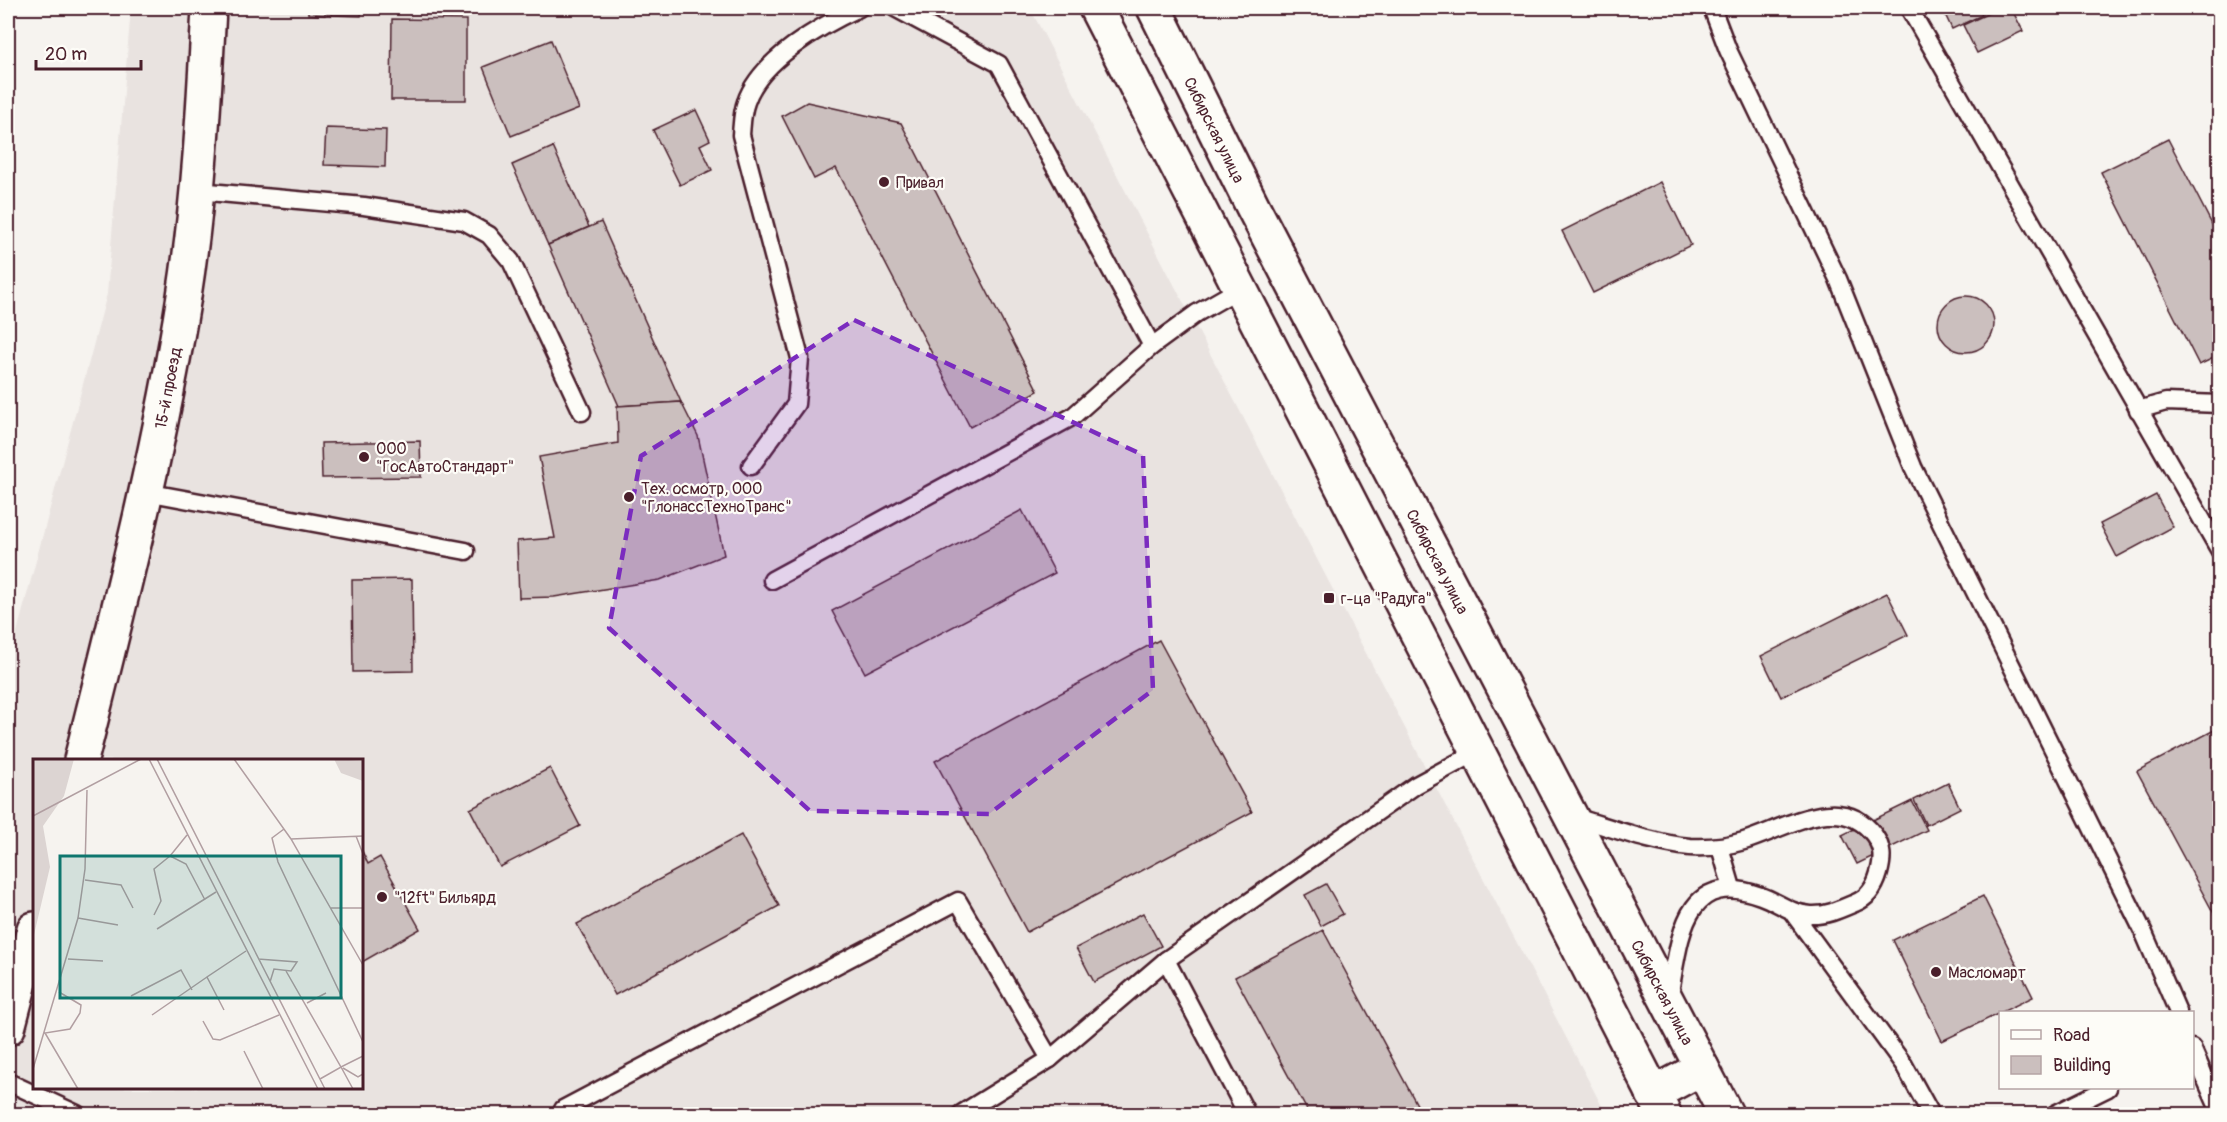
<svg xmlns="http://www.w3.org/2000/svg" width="2227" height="1122" viewBox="0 0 2227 1122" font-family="Pangolin,sans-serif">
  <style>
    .built { fill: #e9e3e0; fill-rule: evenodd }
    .building { fill: #cbbfbe; stroke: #4a1f2b; stroke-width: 1.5 }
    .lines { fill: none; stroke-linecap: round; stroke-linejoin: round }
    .lane-casing { stroke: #4a1f2b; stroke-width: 21 }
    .secondary-casing { stroke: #4a1f2b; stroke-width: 38 }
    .primary-casing { stroke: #4a1f2b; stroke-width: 38 }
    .lane { stroke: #fdfcf7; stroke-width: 16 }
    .secondary { stroke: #fdfcf7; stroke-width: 33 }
    .primary { stroke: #fdfcf7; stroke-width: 33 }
    .marked { fill: #7b2cbf; fill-opacity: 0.2; stroke: #7b2cbf; stroke-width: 4.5; stroke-dasharray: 12 8; stroke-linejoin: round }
    .poi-dot { fill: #4a1f2b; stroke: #fdfcf7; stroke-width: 2 }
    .labels { text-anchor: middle; stroke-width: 4.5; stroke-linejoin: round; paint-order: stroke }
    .street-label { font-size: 16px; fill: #4a1f2b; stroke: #fdfcf7 }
    .poi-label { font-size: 16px; fill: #4a1f2b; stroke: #fdfcf7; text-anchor: start }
    .inset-road { fill: none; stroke: #b19ea1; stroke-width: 1.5 }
    .view { fill: #0f766e; fill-opacity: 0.15; stroke: #0f766e; stroke-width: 3 }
    .inset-edge { fill: none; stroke: #4a1f2b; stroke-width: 3 }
  </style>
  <rect width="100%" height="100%" fill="#f6f3ef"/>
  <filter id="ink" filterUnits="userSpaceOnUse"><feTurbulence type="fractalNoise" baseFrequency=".0167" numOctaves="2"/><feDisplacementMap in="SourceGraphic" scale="12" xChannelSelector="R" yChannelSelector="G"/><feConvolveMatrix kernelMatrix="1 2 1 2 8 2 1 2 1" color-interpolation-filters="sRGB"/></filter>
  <g filter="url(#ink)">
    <path class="built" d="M131,8h899l576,1106h-1598v-448l99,-372zM34,760h328v328h-328z"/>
    <g class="building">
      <polygon points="308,8 326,8 325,15 308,14"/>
      <polygon points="332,8 362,8 361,16 332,15"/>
      <polygon points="1942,8 1978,8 1982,15 1952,29"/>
      <polygon points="2000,8 2011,8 2023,31 1977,53 1963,25"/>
      <polygon points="392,19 466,20 466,100 391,100"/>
      <polygon points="551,40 579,109 511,136 483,67"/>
      <polygon points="807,102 901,123 1038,391 970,427 836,168 814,179 782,116"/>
      <polygon points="696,110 710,140 700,145 712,170 680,185 653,130"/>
      <polygon points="326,128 386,130 385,167 324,165"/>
      <polygon points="2168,139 2220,240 2220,355 2199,365 2101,172"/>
      <polygon points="553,147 589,227 548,245 512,165"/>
      <polygon points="1660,182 1691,245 1593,293 1562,231"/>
      <polygon points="601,222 681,402 619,406 548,245"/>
      <circle cx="1966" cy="324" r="28"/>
      <polygon points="681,402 698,436 724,555 660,580 554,597 519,598 517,541 555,538 539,457 618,443 617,406"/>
      <polygon points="420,441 421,477 322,478 321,443"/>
      <polygon points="2156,495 2173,527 2117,557 2100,524"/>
      <polygon points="1022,510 1055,573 865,673 832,611"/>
      <polygon points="412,579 413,671 353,672 352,580"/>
      <polygon points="1887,593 1908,635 1781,697 1761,656"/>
      <polygon points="1159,640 1252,812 1027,932 935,761"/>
      <polygon points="2218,728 2220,770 2213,773 2220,787 2220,925 2137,771"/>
      <polygon points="550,768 580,826 500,867 470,809"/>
      <polygon points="1948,783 1960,808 1926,825 1914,800"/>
      <polygon points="1912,801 1927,830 1857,864 1842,835"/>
      <polygon points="741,835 779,906 615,995 577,924"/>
      <polygon points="362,851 368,864 380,857 420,929 362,962"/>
      <polygon points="1326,884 1343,914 1321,926 1305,895"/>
      <polygon points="1983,896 2033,997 1942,1041 1893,940"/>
      <polygon points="1143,913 1161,946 1094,982 1076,948"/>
      <polygon points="1323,930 1422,1114 1309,1114 1235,977"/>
    </g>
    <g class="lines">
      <defs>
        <g id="lane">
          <polyline points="895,8 999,64 1152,346"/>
          <polyline points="1712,8 1728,50 1838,279 1913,467 2143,931 2178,1012"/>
          <polyline points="1909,8 2220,551"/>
          <polyline points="198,191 364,206 464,221 489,235 511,261 582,412"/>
          <polyline points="2138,410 2166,402 2220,404"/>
          <path d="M751,466l45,-62 4,-46 -59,-223c1,-11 1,-23 5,-33 14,-42 74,-76 113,-94"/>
          <polyline points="146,492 466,551"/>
          <polyline points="772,580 1072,417 1152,346 1197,313 1239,289"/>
          <path d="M1571,816c39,11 79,27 119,31 18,1 37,-1 54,-6 40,-12 97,-51 130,-6 9,13 9,23 5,38 -4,14 -11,25 -24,30 -14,6 -29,13 -44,12 -20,-1 -33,-13 -50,-19 -79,-29 -81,45 -92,101"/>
          <polyline points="1720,847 1732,888"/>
          <polyline points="1793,913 1904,1065 1931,1114"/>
          <polyline points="2192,1048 2220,1112"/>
          <polyline points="8,1082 77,1114"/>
          <polyline points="563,1109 958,901 1050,1059"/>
          <polyline points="961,1114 1050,1059 1166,960"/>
          <polyline points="1247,1114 1166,960 1416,785 1477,752"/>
          <polyline points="2055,1114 2108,1088"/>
        </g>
        <g id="secondary">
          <path id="s1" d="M81,760c38,-153 78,-307 103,-464 15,-95 20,-192 25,-288"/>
          <polyline points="8,1028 34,929"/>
        </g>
        <g id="primary">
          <polyline points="1096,8 1664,1114"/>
          <path id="s2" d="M1154,8l99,199 473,907"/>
          <polyline points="1653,1094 1702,1068"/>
        </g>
      </defs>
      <use href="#lane" class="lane-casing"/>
      <use href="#secondary" class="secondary-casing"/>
      <use href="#primary" class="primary-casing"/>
      <use href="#lane" class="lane"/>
      <use href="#secondary" class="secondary"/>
      <use href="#primary" class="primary"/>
    </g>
  </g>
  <path class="marked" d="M854,320l289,135 10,235 -164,124 -179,-3 -201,-183 32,-172z"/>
  <g class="poi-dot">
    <circle cx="884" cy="182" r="6"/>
    <circle cx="364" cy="457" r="6"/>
    <circle cx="629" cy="497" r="6"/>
    <rect x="1323" y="592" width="12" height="12" rx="3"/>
    <circle cx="382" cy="897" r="6"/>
    <circle cx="1936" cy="972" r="6"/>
  </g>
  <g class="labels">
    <g class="street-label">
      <text dy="6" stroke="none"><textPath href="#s2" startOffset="136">Сибирская улица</textPath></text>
      <text dy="6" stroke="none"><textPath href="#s1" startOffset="382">15-й проезд</textPath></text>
      <text dy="6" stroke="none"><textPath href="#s2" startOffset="622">Сибирская улица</textPath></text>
      <text dy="6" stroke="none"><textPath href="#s2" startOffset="1108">Сибирская улица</textPath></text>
    </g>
    <g class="poi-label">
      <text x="896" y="188">Привал</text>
      <text x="376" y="454">ООО<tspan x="376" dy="18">"ГосАвтоСтандарт"</tspan></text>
      <text x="641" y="494">Тех. осмотр, ООО<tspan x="641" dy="18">"ГлонассТехноТранс"</tspan></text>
      <text x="1341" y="604">г-ца "Радуга"</text>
      <text x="394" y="903">"12ft" Бильярд</text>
      <text x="1948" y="978">Масломарт</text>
    </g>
  </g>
  <g transform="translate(33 759)">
    <rect width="330" height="330" fill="#f6f3ef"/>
    <path d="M301,0l29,2v20l-22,-8z" fill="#dcd4d2"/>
    <path d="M0,0h41l-10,37 -21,30 7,41 -17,72z" fill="#dcd4d2"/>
    <path class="inset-road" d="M116,0l169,330M124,0l168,330M201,0l57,80 72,126M0,57l108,-57M251,70l-12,9 6,24 85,180M154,76l-17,21 16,8 19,36M323,77l7,18M258,80l72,-3M52,121l36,5 12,23M297,149h33M121,156l7,-14 -7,-32 16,-13M45,159l40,7M124,170l59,-37M35,200l35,2M225,200l39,3 -6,9 -17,-2 -4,13M253,212l55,96 22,-11M26,233l22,13 -1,8 -10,16 -25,4 33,56M98,237l50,-26 11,20M274,244l19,-10M191,251l-17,-33 39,-26M119,256l55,-38M170,262l10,18 7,1 59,-25M211,292l19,38M310,309l15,9 5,-3M0,310l45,-151 7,-49 2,-79M287,320l21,-12 12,22"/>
    <path class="view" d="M27,97h281v142h-281z"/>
    <rect width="330" height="330" class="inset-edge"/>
  </g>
  <rect width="2227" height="1122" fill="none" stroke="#fdfcf7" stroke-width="30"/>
  <rect x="15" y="15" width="2197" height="1092" fill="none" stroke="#4a1f2b" stroke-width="2" filter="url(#ink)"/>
  <rect x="1999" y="1011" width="195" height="78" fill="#fdfcf7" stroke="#b5a4a5" stroke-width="1.5"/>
  <rect x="2011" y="1030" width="30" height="9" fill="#fdfcf7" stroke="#b5a4a5" stroke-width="1.5"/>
  <text x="2053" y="1041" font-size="18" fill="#4a1f2b">Road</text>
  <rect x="2011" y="1056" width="30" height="18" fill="#cbbfbe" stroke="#b5a4a5" stroke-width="1.5"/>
  <text x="2053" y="1071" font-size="18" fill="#4a1f2b">Building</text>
  <path d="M36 60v9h105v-9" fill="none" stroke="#4a1f2b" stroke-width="3"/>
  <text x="45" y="60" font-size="18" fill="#4a1f2b" stroke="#fdfcf7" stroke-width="4.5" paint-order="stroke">20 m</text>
</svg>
